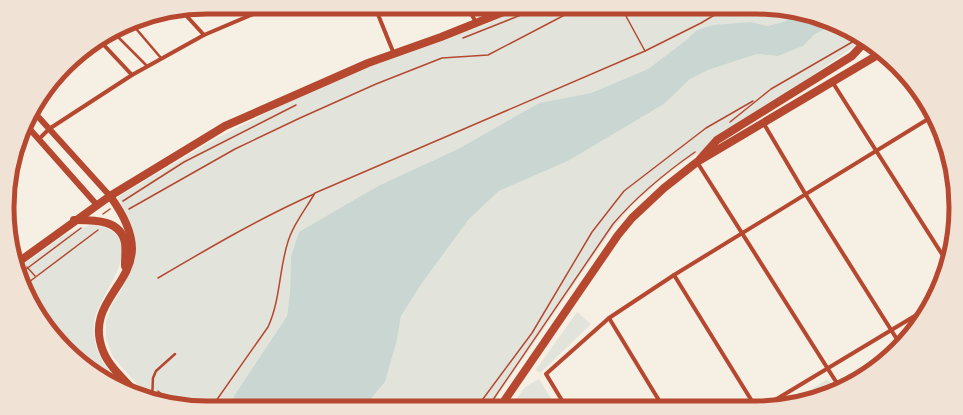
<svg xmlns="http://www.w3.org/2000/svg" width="963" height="415" viewBox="0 0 963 415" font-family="'DejaVu Sans',sans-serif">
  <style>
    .green { fill: #e2e4dc }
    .water { fill: #c9d6d2 }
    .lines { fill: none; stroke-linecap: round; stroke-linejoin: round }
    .path { stroke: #b5482f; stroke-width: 1.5 }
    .service { stroke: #b5482f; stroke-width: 2.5 }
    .minor { stroke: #b5482f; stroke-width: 4 }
    .tertiary { stroke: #b5482f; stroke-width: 6 }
    .primary { stroke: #b5482f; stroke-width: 8 }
    .rim { fill: none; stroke: #b5482f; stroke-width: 5 }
  </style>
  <rect width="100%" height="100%" fill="#f6efe4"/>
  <g class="green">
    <polygon points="525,7 756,7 795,13 786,21 768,26 751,22 697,30 685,41 648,69 591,93 539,103 458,149 380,185 291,257 290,291 287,316 234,396 230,408 208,408 149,398 113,357 106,339 106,321 111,307 123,287 135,258 135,238 130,222 118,197 217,138 278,107 365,68 482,26"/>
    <polygon points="832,25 860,41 855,46 701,152 676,166 633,204 612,229 490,407 363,408 385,382 397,340 401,316 422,283 469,219 499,191 568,161 664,104 689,79 708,70 757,54 778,56 803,46 814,35"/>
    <path d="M90,225c10,0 15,2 23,7 30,18 -18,67 -19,91 -2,28 10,42 28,62l-47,-27 -41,-50 -15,-40 47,-34z"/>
    <polygon points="577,312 591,324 540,373 536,370"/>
    <polygon points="539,379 556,407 511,407 525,387"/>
    <polygon points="828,379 836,391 832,393 786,405"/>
  </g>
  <polygon class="water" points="795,13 820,18 832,25 814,35 803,46 778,56 757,54 708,70 690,79 664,104 568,161 499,191 469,219 422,283 401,316 397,340 385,382 363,408 230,408 234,396 287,316 290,291 291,257 299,232 380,185 458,149 539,103 591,93 648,69 685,41 697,30 713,25 751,22 768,26 786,21"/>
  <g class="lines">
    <g class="path">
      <polyline points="621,7 645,51"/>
      <polyline points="463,38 541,7"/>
      <polyline points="730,122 771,89 854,41"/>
      <polyline points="123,201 184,162 296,105"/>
      <polyline points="129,209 235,149 300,118 376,84 442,58 488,55 580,7"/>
      <polyline points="103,214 110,209"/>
      <polyline points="27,267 35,276"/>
      <polyline points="21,273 81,228"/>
      <path d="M158,278c51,-30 102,-60 156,-84"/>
      <polyline points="25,285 98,230"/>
      <polyline points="158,391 171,402"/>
      <polyline points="477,407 532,333 592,232 624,191 706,128 753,101"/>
      <path d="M488,407l125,-183c24,-28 52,-51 82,-72"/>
      <path d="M211,408l57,-81c12,-26 11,-55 19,-82 5,-19 18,-35 28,-52l330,-142 56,-28 27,-16"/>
    </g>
    <g class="service">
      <polyline points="485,18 488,7"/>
      <polyline points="132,24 161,58"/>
      <polyline points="115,34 147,66"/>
      <polyline points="152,399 153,378 156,371 175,354"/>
    </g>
    <g class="minor">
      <polyline points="375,7 394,54"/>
      <polyline points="467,7 476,22"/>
      <polyline points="182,11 204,35"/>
      <polyline points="101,42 132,75"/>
      <polyline points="833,83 947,262"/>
      <polyline points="764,124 806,195 900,344"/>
      <polyline points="39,139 49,129 132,75 204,35 270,7"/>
      <polyline points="697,162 840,388"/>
      <polyline points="674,275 755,406"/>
      <polyline points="609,318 663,407"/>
      <polyline points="765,406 928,308"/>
      <polyline points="566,407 546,374 609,318 674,275 933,116"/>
    </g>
    <g class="tertiary">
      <polyline points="33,111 110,196"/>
      <polyline points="27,126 97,205"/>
    </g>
    <g class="primary">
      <polyline points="700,159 717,140 852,56 864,43"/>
      <path d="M110,196c11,15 22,33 22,53 -1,38 -47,56 -29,102 6,16 23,30 34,43"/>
      <path d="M74,220c19,0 47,-1 51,23 1,7 0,15 0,23"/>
      <polyline points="17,263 110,196 225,126 368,63 441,37 516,7"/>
      <polyline points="500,407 618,235 632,218 664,188 697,162 881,53"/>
    </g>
  </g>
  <path d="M0 0H963V415H0ZM207 14H756A193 193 0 0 1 949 207V208A193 193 0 0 1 756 401H207A193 193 0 0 1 14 208V207A193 193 0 0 1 207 14Z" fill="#f1e2d6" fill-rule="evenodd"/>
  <path class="rim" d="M207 14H756A193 193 0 0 1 949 207V208A193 193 0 0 1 756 401H207A193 193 0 0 1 14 208V207A193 193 0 0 1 207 14Z"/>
</svg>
